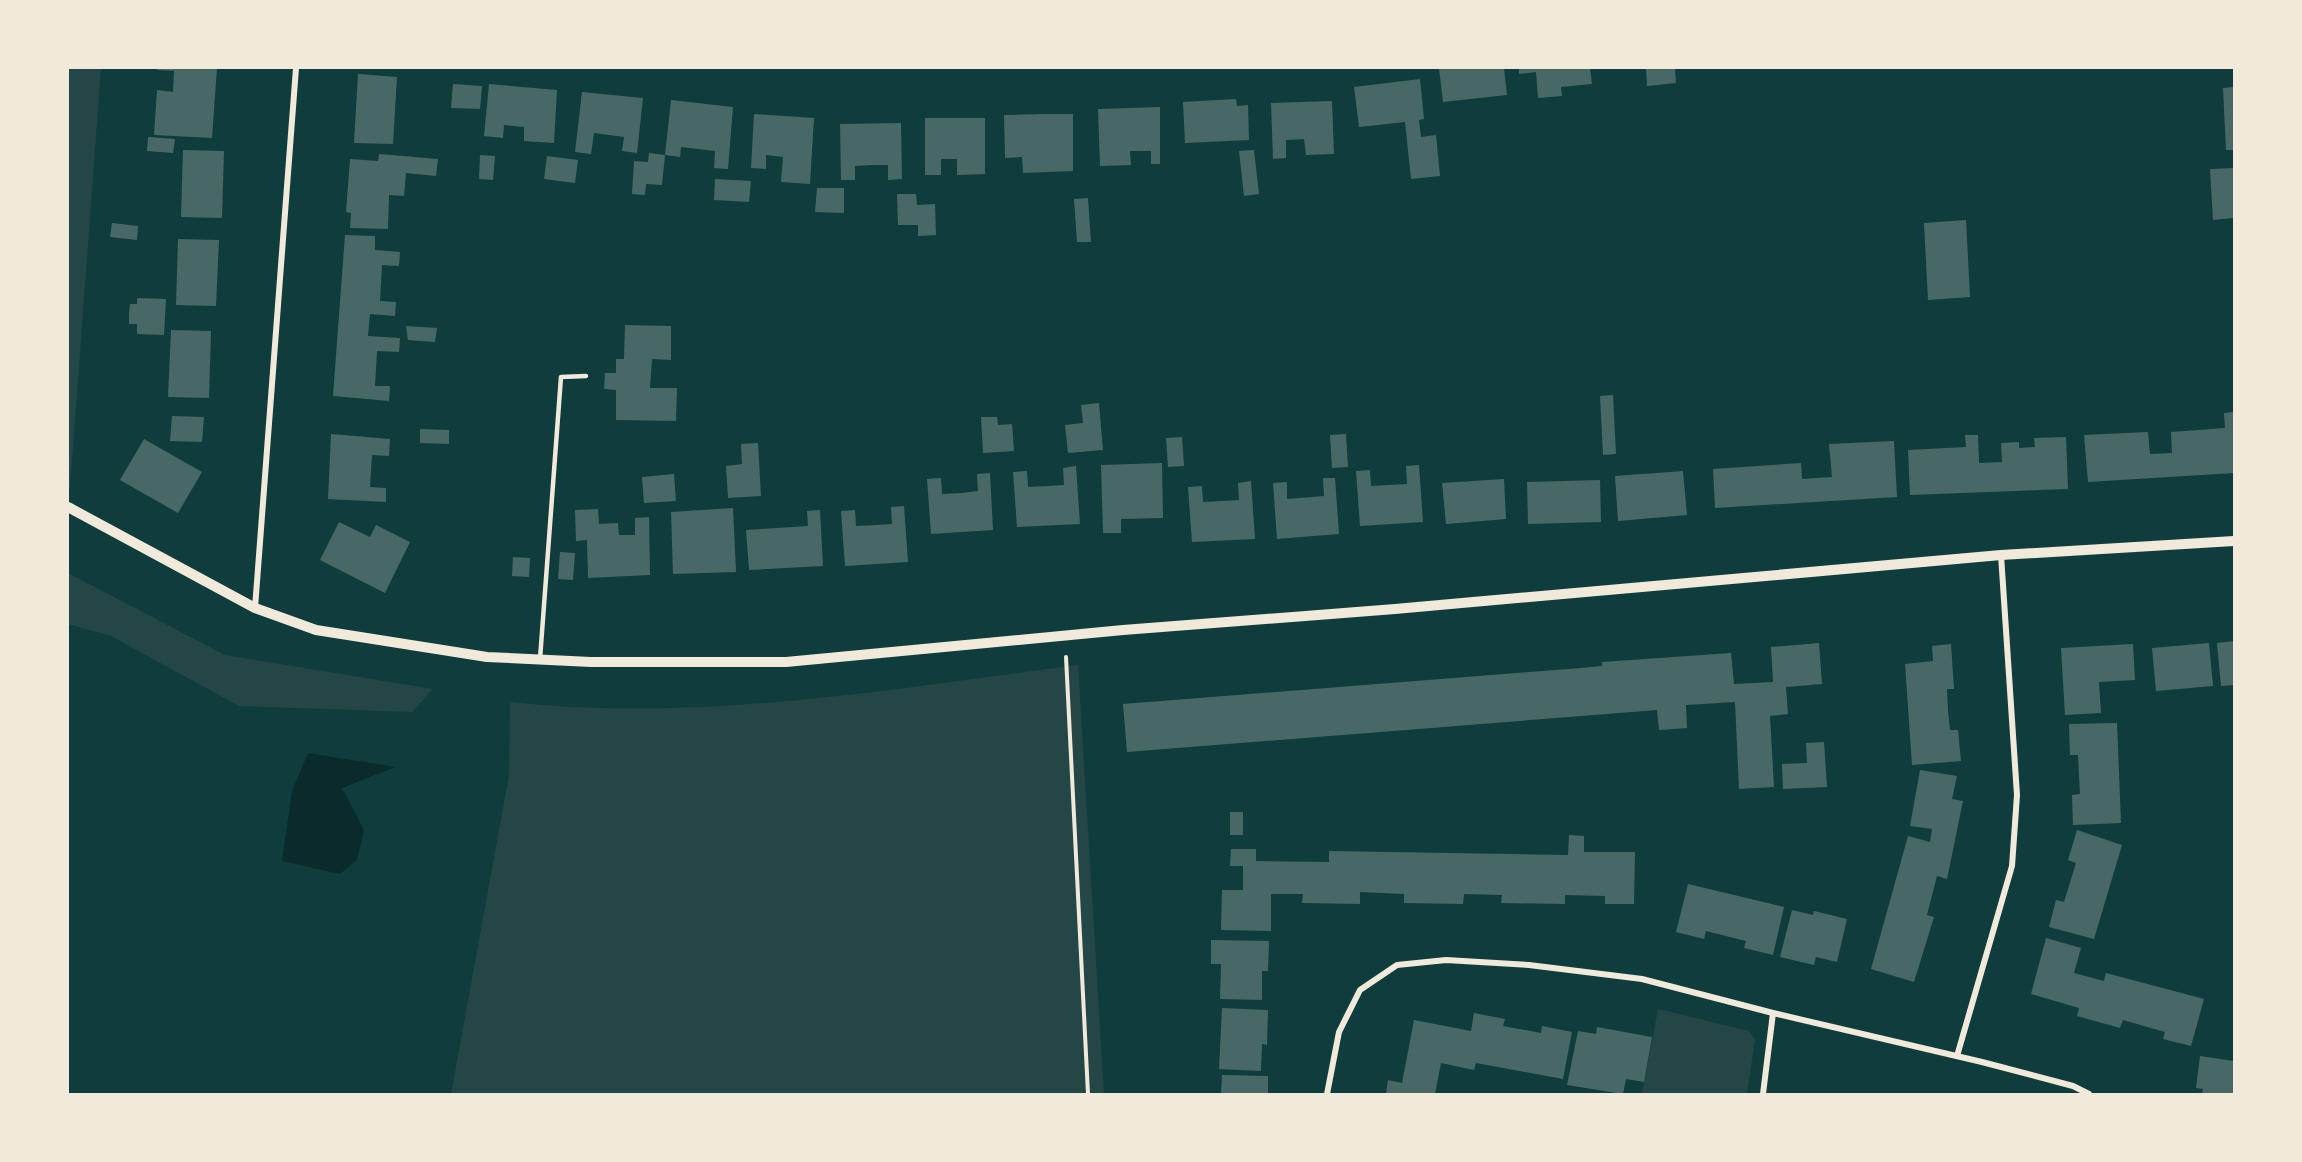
<svg xmlns="http://www.w3.org/2000/svg" width="2302" height="1162" viewBox="0 0 2302 1162" font-family="'Roboto Condensed',sans-serif">
  <style>
    .green { fill: #244646 }
    .water { fill: #0a2a2b }
    .building { fill: #486865 }
    .lines { fill: none; stroke-linecap: round; stroke-linejoin: round }
    .path { stroke: #f1e9da; stroke-width: 4 }
    .service { stroke: #f1e9da; stroke-width: 4.5 }
    .minor { stroke: #f1e9da; stroke-width: 6 }
    .tertiary { stroke: #f1e9da; stroke-width: 10 }
  </style>
  <rect width="100%" height="100%" fill="#0f3d3e"/>
  <g class="green">
    <polygon points="68,68 101,68 70,488 68,487"/>
    <polygon points="68,573 225,655 433,689 412,712 239,706 111,636 68,624"/>
    <path d="M1078,665l26,429h-653l58,-319 1,-73c189,21 381,-13 568,-37z"/>
    <polygon points="1658,1009 1749,1031 1755,1040 1747,1094 1642,1094"/>
  </g>
  <polygon class="water" points="308,753 395,767 342,788 364,830 357,860 340,874 282,861 292,791"/>
  <g class="building">
    <polygon points="157,68 217,68 212,138 154,135 157,90 173,92 174,71 157,70"/>
    <polygon points="1439,68 1504,68 1507,95 1443,102"/>
    <polygon points="1519,68 1590,68 1592,84 1561,87 1562,96 1538,98 1536,72 1519,74"/>
    <polygon points="1646,68 1675,68 1676,83 1647,86"/>
    <polygon points="358,74 397,77 393,144 354,143"/>
    <polygon points="1420,79 1424,119 1419,120 1421,137 1436,135 1440,176 1411,179 1405,122 1359,127 1354,87"/>
    <polygon points="453,84 482,86 480,109 451,108"/>
    <polygon points="489,84 557,90 554,143 524,141 524,127 504,125 503,138 484,136"/>
    <polygon points="2234,87 2234,150 2226,150 2223,88"/>
    <polygon points="582,92 643,98 637,153 622,151 624,137 594,133 591,154 575,152"/>
    <polygon points="1236,99 1237,106 1248,105 1249,140 1185,143 1183,102"/>
    <polygon points="671,100 733,107 728,169 714,168 715,151 681,147 680,157 665,155"/>
    <polygon points="1332,101 1334,154 1306,155 1304,139 1286,140 1286,158 1273,159 1271,103"/>
    <polygon points="1160,107 1160,164 1151,164 1151,151 1130,151 1131,165 1100,166 1098,109"/>
    <polygon points="754,114 814,118 810,184 781,182 783,157 766,155 766,169 751,168"/>
    <polygon points="1042,114 1073,114 1073,171 1023,173 1022,157 1005,158 1004,115"/>
    <polygon points="925,118 985,118 985,174 957,175 957,159 941,159 941,175 925,175"/>
    <polygon points="901,123 902,179 888,180 888,165 872,165 855,166 855,180 841,180 840,124"/>
    <polygon points="148,137 175,139 173,153 147,151"/>
    <polygon points="183,150 224,151 222,218 181,217"/>
    <polygon points="1254,150 1259,194 1244,196 1239,151"/>
    <polygon points="649,153 665,155 662,185 646,184 645,195 632,194 634,161 648,162"/>
    <polygon points="379,154 438,159 436,176 406,173 404,196 389,195 388,229 350,228 351,213 346,212 350,159 378,161"/>
    <polygon points="480,155 495,156 493,180 479,179"/>
    <polygon points="547,156 578,160 575,183 544,179"/>
    <polygon points="2234,168 2234,218 2213,220 2210,169"/>
    <polygon points="715,179 751,181 749,202 714,200"/>
    <polygon points="817,188 844,188 844,213 815,212"/>
    <polygon points="897,194 916,194 917,205 935,204 936,235 918,236 918,225 898,225"/>
    <polygon points="1088,198 1091,242 1077,242 1074,199"/>
    <polygon points="1966,220 1970,297 1928,300 1924,223"/>
    <polygon points="112,223 138,226 137,240 110,237"/>
    <polygon points="345,235 375,236 375,250 400,252 399,266 382,265 380,301 396,302 395,316 370,314 368,336 400,338 399,352 377,351 375,386 390,386 389,401 333,396"/>
    <polygon points="178,239 219,240 216,306 176,305"/>
    <polygon points="137,298 166,299 164,335 137,334 137,324 129,324 129,314 130,304 137,304"/>
    <polygon points="625,325 671,326 671,360 652,359 650,388 677,388 676,421 616,420 616,390 604,389 605,373 616,373 616,359 624,359"/>
    <polygon points="406,326 437,328 435,342 408,340"/>
    <polygon points="171,330 211,331 209,398 168,397"/>
    <polygon points="1613,395 1616,454 1603,455 1600,396"/>
    <polygon points="1099,403 1103,450 1068,453 1065,425 1083,423 1081,405"/>
    <polygon points="2234,412 2234,473 2088,482 2084,435 2148,432 2150,454 2172,453 2171,432 2225,428 2224,413"/>
    <polygon points="172,416 204,417 202,442 170,441"/>
    <polygon points="981,417 997,417 998,425 1012,424 1014,451 983,453"/>
    <polygon points="420,429 449,430 449,444 420,443"/>
    <polygon points="331,434 390,439 389,456 372,455 370,487 386,488 386,502 328,499"/>
    <polygon points="1346,434 1348,467 1332,468 1330,435"/>
    <polygon points="1965,435 1978,435 1979,463 2002,462 2001,443 2019,442 2019,448 2035,447 2034,438 2066,437 2068,489 1910,495 1908,450 1966,447"/>
    <polygon points="1182,437 1184,466 1168,467 1166,438"/>
    <polygon points="144,439 202,472 178,513 120,480"/>
    <polygon points="1894,441 1897,497 1715,508 1713,469 1801,463 1802,479 1832,477 1829,444"/>
    <polygon points="758,443 761,496 728,498 726,466 742,464 741,444"/>
    <polygon points="1162,463 1163,518 1121,519 1121,533 1103,533 1101,465"/>
    <polygon points="1419,465 1423,522 1360,526 1356,471 1370,470 1371,486 1407,484 1406,466"/>
    <polygon points="1076,466 1080,524 1017,527 1013,472 1027,471 1028,487 1048,486 1064,485 1063,468"/>
    <polygon points="1683,471 1687,515 1618,521 1615,476"/>
    <polygon points="990,473 993,530 931,534 927,479 941,478 942,494 962,493 978,491 977,474"/>
    <polygon points="674,474 676,501 644,503 642,477"/>
    <polygon points="1323,478 1335,478 1339,534 1277,539 1273,483 1287,482 1287,499 1324,496"/>
    <polygon points="1504,479 1506,519 1446,524 1442,483"/>
    <polygon points="1600,480 1601,522 1528,524 1527,482"/>
    <polygon points="1251,481 1255,539 1192,542 1188,487 1202,486 1203,502 1223,501 1239,500 1238,483"/>
    <polygon points="904,506 908,562 845,566 841,511 855,510 856,526 876,525 892,524 891,507"/>
    <polygon points="733,508 736,572 673,574 671,512"/>
    <polygon points="598,509 599,524 618,523 619,535 635,535 635,518 649,517 650,575 588,578 587,540 576,541 575,510"/>
    <polygon points="820,510 823,566 749,570 746,530 808,526 807,511"/>
    <polygon points="339,522 370,537 376,525 410,542 385,593 320,560"/>
    <polygon points="560,552 575,553 573,580 558,579"/>
    <polygon points="513,557 530,558 529,577 512,576"/>
    <polygon points="2234,641 2234,685 2221,686 2217,643"/>
    <polygon points="1819,643 1822,684 1786,687 1788,714 1770,716 1774,787 1739,789 1735,702 1686,705 1687,728 1659,730 1657,710 1127,752 1123,704 1581,668 1602,666 1602,662 1731,653 1734,684 1773,682 1771,647"/>
    <polygon points="2209,643 2213,686 2156,691 2152,648"/>
    <polygon points="1951,644 1954,689 1947,689 1948,711 1950,730 1958,730 1961,761 1912,765 1905,664 1933,661 1932,646"/>
    <polygon points="2133,644 2135,680 2099,682 2101,713 2065,715 2061,648"/>
    <polygon points="2117,723 2121,823 2073,825 2072,795 2080,794 2078,755 2070,755 2069,724"/>
    <polygon points="1824,742 1827,787 1783,789 1782,764 1807,763 1806,743"/>
    <polygon points="1920,770 1957,776 1952,799 1963,801 1947,879 1937,876 1927,915 1934,917 1914,982 1871,969 1908,836 1930,842 1932,829 1910,826"/>
    <rect x="1230" y="812" width="13" height="23"/>
    <polygon points="2077,830 2122,845 2094,939 2049,927 2056,900 2064,902 2076,863 2068,860"/>
    <polygon points="1569,835 1584,836 1584,852 1635,852 1634,904 1605,904 1605,896 1565,895 1565,904 1501,903 1502,895 1464,894 1463,904 1404,903 1404,894 1360,892 1360,904 1302,903 1303,894 1271,894 1271,931 1221,930 1222,890 1243,890 1243,866 1230,866 1231,849 1256,849 1256,861 1329,862 1329,851 1568,855"/>
    <polygon points="1688,884 1784,907 1773,955 1744,948 1746,941 1706,931 1704,939 1676,932"/>
    <polygon points="1792,910 1813,915 1814,911 1847,919 1837,962 1816,957 1814,965 1780,957"/>
    <polygon points="2046,938 2081,948 2074,973 2104,981 2106,973 2204,999 2191,1046 2163,1039 2165,1032 2123,1020 2120,1028 2077,1016 2079,1008 2031,994"/>
    <polygon points="1211,940 1269,941 1268,971 1262,971 1262,1000 1220,999 1221,964 1211,964"/>
    <polygon points="1222,1008 1268,1010 1267,1045 1262,1044 1261,1071 1219,1069"/>
    <polygon points="1474,1013 1505,1019 1503,1026 1541,1033 1542,1026 1572,1032 1563,1079 1476,1063 1474,1070 1441,1063 1435,1094 1386,1094 1388,1080 1402,1083 1414,1020 1471,1031"/>
    <polygon points="1597,1027 1652,1037 1644,1082 1626,1079 1623,1094 1567,1085 1578,1031 1596,1034"/>
    <polygon points="2200,1056 2234,1061 2234,1094 2202,1094 2203,1089 2196,1088"/>
    <polygon points="1222,1075 1268,1076 1268,1094 1221,1094"/>
  </g>
  <g class="lines">
    <polyline class="path" points="1066,657 1088,1094"/>
    <polyline class="service" points="540,659 561,377 586,376"/>
    <g class="minor">
      <polyline points="255,608 296,68"/>
      <polyline points="1957,1056 2012,866 2017,795 2001,555"/>
      <polyline points="1327,1094 1339,1032 1360,990 1397,965 1446,960 1529,965 1642,979 1773,1013 1982,1062 2073,1086 2089,1094"/>
      <polyline points="1763,1094 1773,1013"/>
    </g>
    <polyline class="tertiary" points="68,507 255,608 316,630 487,657 591,662 786,662 1123,630 1395,609 2001,555 2234,541"/>
  </g>
  <rect width="2302" height="1162" fill="none" stroke="#f1e9da" stroke-width="138"/>
</svg>
